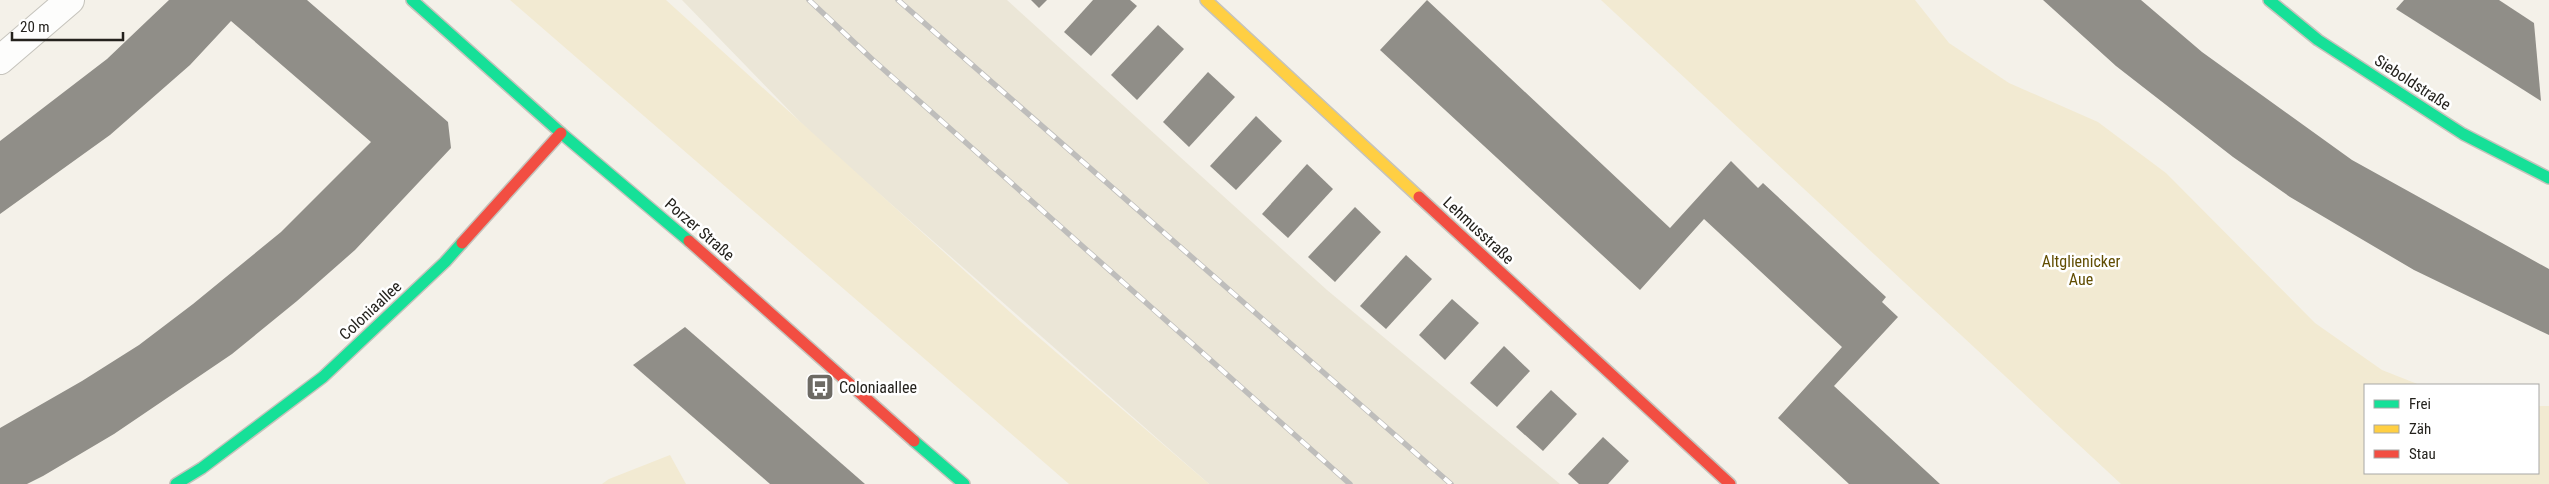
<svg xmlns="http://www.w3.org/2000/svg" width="2549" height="484" viewBox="0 0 2549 484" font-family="'Roboto Condensed',sans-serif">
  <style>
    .built { fill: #ebe6d7 }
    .green { fill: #f2ead2 }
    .building { fill: #908e88 }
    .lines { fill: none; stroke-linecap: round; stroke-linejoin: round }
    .street-casing { stroke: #c5c3bc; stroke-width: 30 }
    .fast-casing { stroke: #c5c3bc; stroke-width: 14 }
    .slow-casing { stroke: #c5c3bc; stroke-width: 14 }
    .jam-casing { stroke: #c5c3bc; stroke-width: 14 }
    .street { stroke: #fdfdfc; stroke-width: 28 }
    .fast { stroke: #16e098; stroke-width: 11 }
    .slow { stroke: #ffcf43; stroke-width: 11 }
    .jam { stroke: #f24e42; stroke-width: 11 }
    .rail-casing { stroke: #bebdbb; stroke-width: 5.5 }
    .rail { stroke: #fff; stroke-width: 4; stroke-dasharray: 11; stroke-linecap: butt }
    .labels { text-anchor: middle; stroke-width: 5; stroke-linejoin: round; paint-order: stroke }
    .street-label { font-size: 16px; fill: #24221d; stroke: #fff }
    .park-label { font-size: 16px; fill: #614d02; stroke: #fff }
    .poi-label { font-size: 16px; fill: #24221d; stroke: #fff; text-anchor: start }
  </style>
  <rect width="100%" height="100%" fill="#f4f1e9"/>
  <polygon class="built" points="682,0 1007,0 1327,290 1560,484 1209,484 816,138"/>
  <g class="green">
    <polygon points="510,0 666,0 1021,322 1209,484 1069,484"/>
    <polygon points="1601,0 1915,0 1949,43 2009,83 2098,122 2166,173 2315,323 2382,370 2420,385 2365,385 2365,473 2538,473 2538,406 2549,406 2549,484 2121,484"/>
    <polygon points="670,455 686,484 602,484 609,479"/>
  </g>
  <g class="building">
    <polygon points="169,0 307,0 448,122 451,148 355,250 297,301 232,354 114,434 43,476 27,484 0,484 0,428 82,381 139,345 193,304 281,232 371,142 231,21 190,65 110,135 0,214 0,141 107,59"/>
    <polygon points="1031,0 1047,0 1039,8"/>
    <polygon points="1093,0 1130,0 1137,6 1091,56 1064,32"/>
    <polygon points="1427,0 1670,228 1731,161 1758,188 1763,183 1886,297 1882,302 1898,317 1834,386 1940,484 1849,484 1778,418 1842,347 1704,219 1640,290 1380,50"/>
    <polygon points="2043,0 2141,0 2202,52 2352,160 2549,269 2549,335 2414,270 2290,197 2233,157 2116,66"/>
    <polygon points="2404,0 2499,0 2534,23 2541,101 2396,9"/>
    <polygon points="1158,25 1184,49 1137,100 1111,75"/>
    <polygon points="1208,72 1235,97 1189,147 1163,122"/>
    <polygon points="1256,116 1282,141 1236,190 1210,166"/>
    <polygon points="1307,164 1333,189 1288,238 1262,214"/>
    <polygon points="1355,207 1381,232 1335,282 1308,257"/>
    <polygon points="1406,255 1432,279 1386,329 1360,306"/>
    <polygon points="1452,299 1479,323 1445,360 1419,335"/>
    <polygon points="685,327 778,408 865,484 770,484 633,365"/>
    <polygon points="1504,346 1530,371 1497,407 1470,383"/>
    <polygon points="1551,390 1577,414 1543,451 1516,427"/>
    <polygon points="1603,437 1629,461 1608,484 1579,484 1568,474"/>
  </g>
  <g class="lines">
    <defs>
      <polyline id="street" points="0,60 70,0"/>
      <g id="fast">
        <polyline points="412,0 561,133 689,241"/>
        <polyline points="2269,0 2318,40 2463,134 2549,178"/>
        <polyline points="914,441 964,484"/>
        <polyline points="176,484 202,468 323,377 445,262 462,243"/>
      </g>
      <polyline id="slow" points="1206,0 1419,197"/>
      <g id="jam">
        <polyline points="1419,197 1730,484"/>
        <polyline points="689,241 914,441"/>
        <polyline points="462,243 561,133"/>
      </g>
    </defs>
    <use href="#street" class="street-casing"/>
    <use href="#fast" class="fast-casing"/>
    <use href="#slow" class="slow-casing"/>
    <use href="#jam" class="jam-casing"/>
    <use href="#street" class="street"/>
    <use href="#fast" class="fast"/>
    <use href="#slow" class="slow"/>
    <use href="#jam" class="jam"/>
    <defs>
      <g id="rail">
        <polyline points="809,0 873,60 1350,484"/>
        <polyline points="898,0 1451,484"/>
      </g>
    </defs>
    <use href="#rail" class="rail-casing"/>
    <use href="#rail" class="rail"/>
  </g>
  <defs>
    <symbol id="bus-square" viewBox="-11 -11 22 22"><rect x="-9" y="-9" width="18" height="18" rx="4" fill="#6d6a64" stroke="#fff"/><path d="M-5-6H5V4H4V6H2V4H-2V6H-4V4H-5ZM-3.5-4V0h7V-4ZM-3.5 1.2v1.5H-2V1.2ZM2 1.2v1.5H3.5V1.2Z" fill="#fff"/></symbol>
  </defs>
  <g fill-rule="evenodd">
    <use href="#bus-square" x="804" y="371" width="32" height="32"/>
  </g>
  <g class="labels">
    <g class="street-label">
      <text transform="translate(2413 82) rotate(33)" y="6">Sieboldstraße</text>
      <text transform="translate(700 229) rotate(41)" y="6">Porzer Straße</text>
      <text transform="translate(1479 230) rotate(43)" y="6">Lehmusstraße</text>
      <text transform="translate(370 310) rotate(-43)" y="6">Coloniaallee</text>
    </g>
    <g class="park-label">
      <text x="2081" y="267">Altglienicker<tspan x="2081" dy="18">Aue</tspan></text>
    </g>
    <g class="poi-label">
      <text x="839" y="393">Coloniaallee</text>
    </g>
  </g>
  <rect x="2364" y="384" width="175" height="90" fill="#ffffff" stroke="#a7a7a5"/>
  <rect x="2374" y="400" width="25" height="8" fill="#16e098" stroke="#a7a7a5"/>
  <text x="2409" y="409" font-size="15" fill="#24221d">Frei</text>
  <rect x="2374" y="425" width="25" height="8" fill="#ffcf43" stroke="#a7a7a5"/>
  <text x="2409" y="434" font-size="15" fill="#24221d">Zäh</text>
  <rect x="2374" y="450" width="25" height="8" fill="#f24e42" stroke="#a7a7a5"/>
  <text x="2409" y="459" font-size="15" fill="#24221d">Stau</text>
  <path d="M12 32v8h111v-8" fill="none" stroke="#24221d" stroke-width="2.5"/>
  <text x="20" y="32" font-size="15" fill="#24221d" stroke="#ffffff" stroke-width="4" paint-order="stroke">20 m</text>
</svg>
